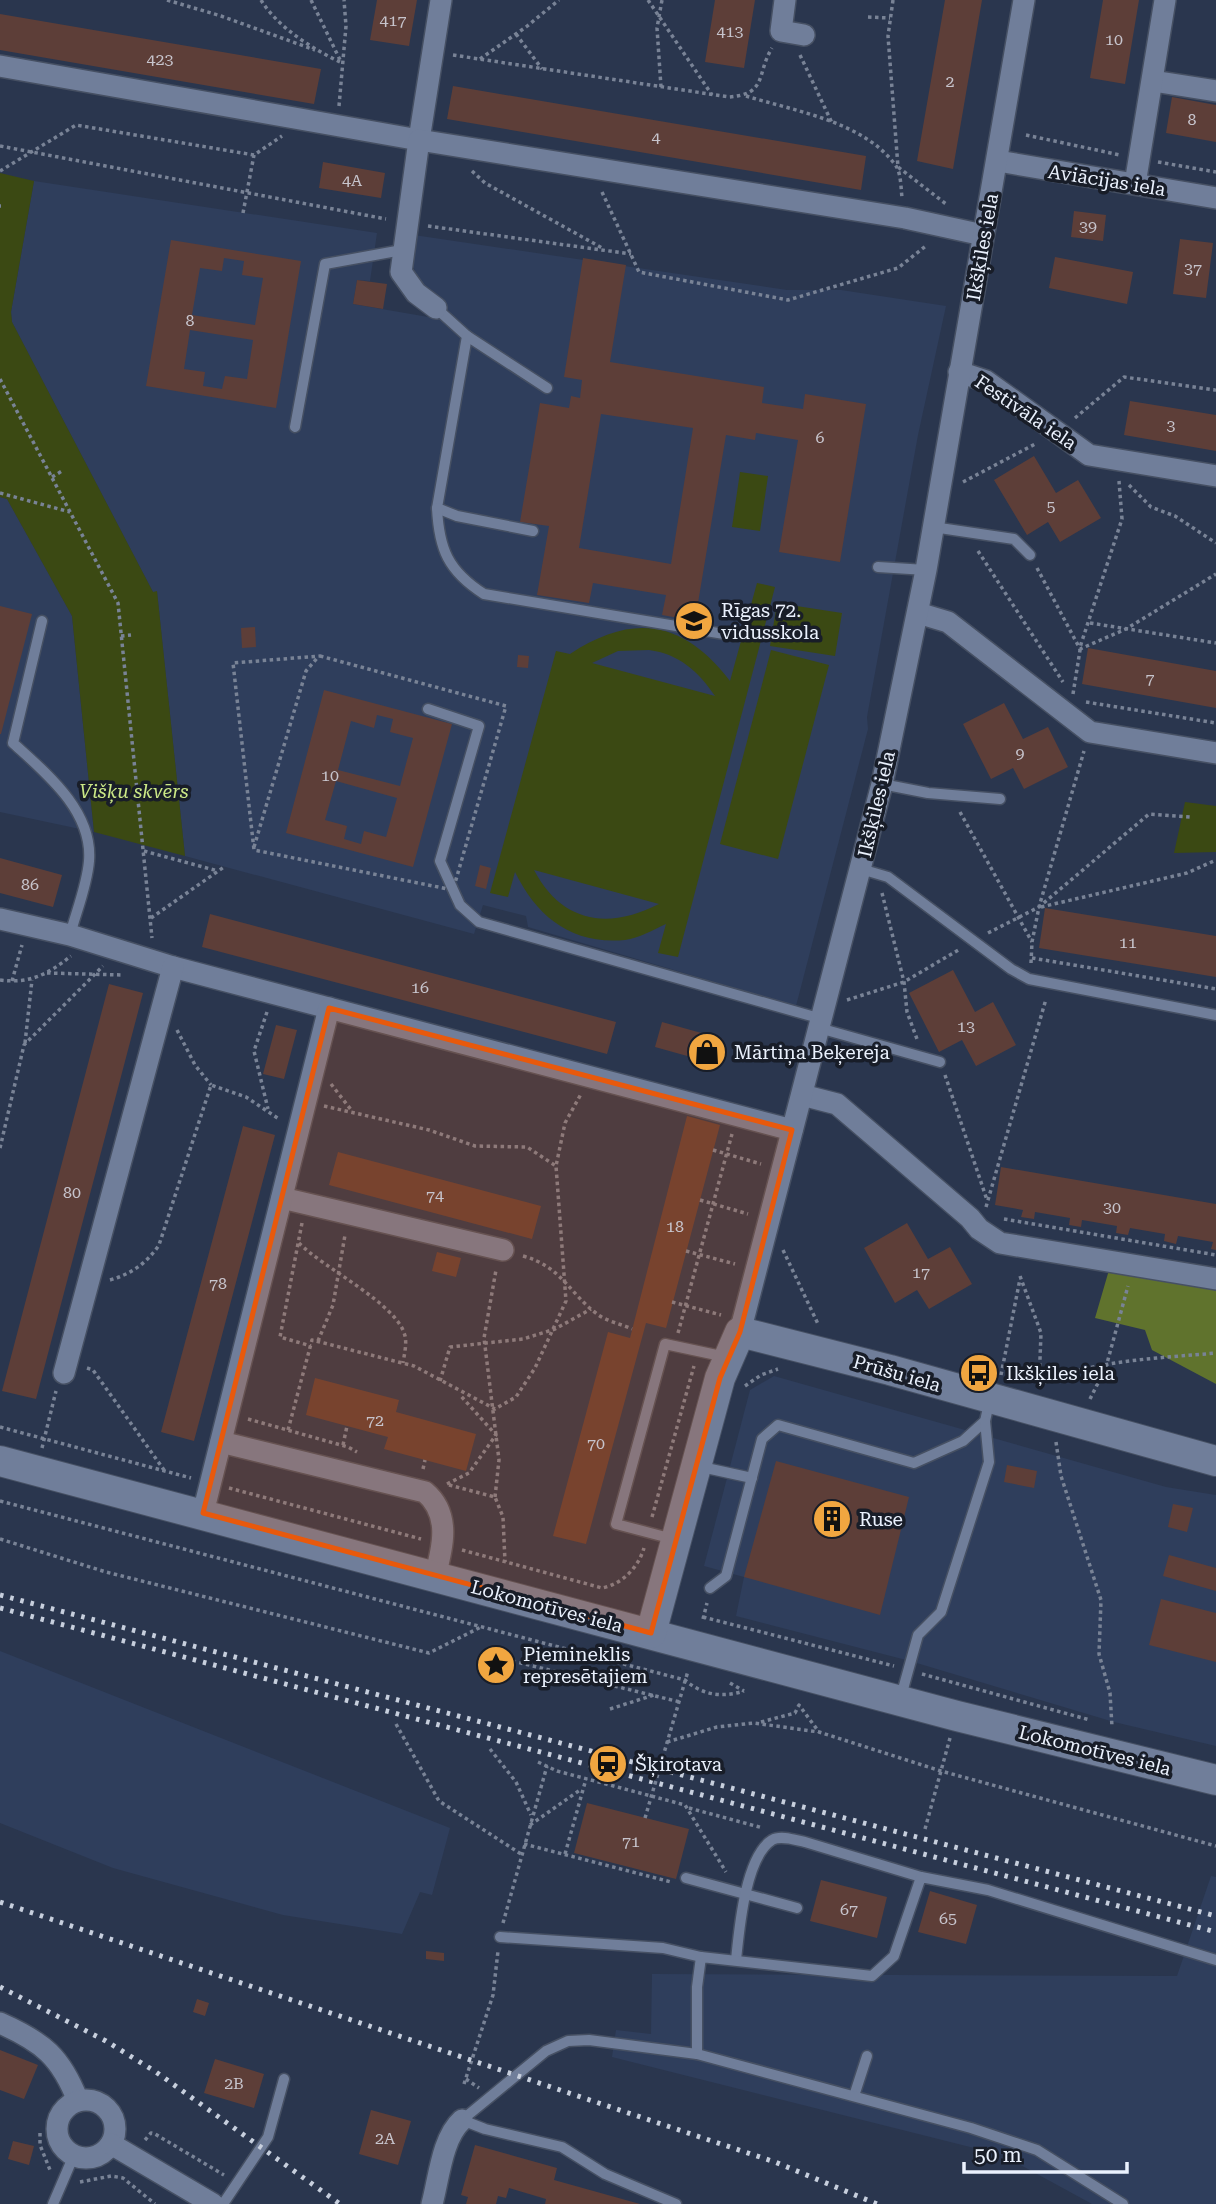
<svg xmlns="http://www.w3.org/2000/svg" width="1216" height="2204" viewBox="0 0 1216 2204" font-family="'Roboto Serif',serif">
  <style>
    .built { fill: #2f3e5c }
    .green { fill: #3b4913; fill-rule: evenodd }
    .forest { fill: #60732d }
    .building { fill: #5d3e38; fill-rule: evenodd }
    .lines { fill: none; stroke-linecap: round; stroke-linejoin: round }
    .lane-casing { stroke: #465063; stroke-width: 13 }
    .street-casing { stroke: #465063; stroke-width: 24 }
    .secondary-casing { stroke: #465063; stroke-width: 32 }
    .path { stroke: #798396; stroke-width: 3.5; stroke-dasharray: 3.5 3.5; stroke-linecap: butt }
    .lane { stroke: #707e9a; stroke-width: 10 }
    .street { stroke: #707e9a; stroke-width: 21 }
    .secondary { stroke: #707e9a; stroke-width: 30 }
    .rail { stroke: #c7cfdd; stroke-width: 5; stroke-dasharray: 3.5 7; stroke-linecap: butt }
    .marked { fill: #e8590c; fill-opacity: 0.2; stroke: #e8590c; stroke-width: 5; stroke-linejoin: round }
    .labels { text-anchor: middle; stroke-width: 7; stroke-linejoin: round; paint-order: stroke }
    .number-label { font-size: 16px; fill: #c7c4cc }
    .street-label { font-size: 19px; fill: #eaf1fd; stroke: #181d28 }
    .poi-label { font-size: 19px; fill: #eaf1fd; stroke: #181d28; text-anchor: start }
    .park-label { font-size: 19px; font-style: italic; fill: #cbe886; stroke: #181d28 }
  </style>
  <rect width="100%" height="100%" fill="#2a364e"/>
  <g class="built">
    <polygon points="34,181 377,233 370,281 357,280 353,304 434,318 410,259 414,235 787,290 841,290 946,306 918,435 867,717 868,729 796,1006 528,927 526,916 483,905 474,934 185,856 157,592 153,592 12,322 11,312"/>
    <polygon points="0,497 7,499 72,616 94,832 0,812"/>
    <polygon points="774,1376 1166,1487 1216,1495 1216,1746 1114,1722 910,1661 736,1616 744,1577 704,1566 750,1390"/>
    <polygon points="0,1651 450,1828 432,1895 420,1892 402,1934 283,1915 113,1868 0,1823"/>
    <polygon points="1211,1876 1216,1877 1216,2204 1092,2204 1002,2155 612,2057 616,2030 651,2034 652,1974 1177,1976"/>
  </g>
  <g class="green">
    <polygon points="0,173 34,181 11,312 12,322 153,592 157,591 185,856 94,832 72,616 7,499 0,497"/>
    <polygon points="740,472 768,476 760,531 732,527"/>
    <path d="M757,583l18,4 -97,370 -20,-4 8,-29c-13,6 -27,14 -41,16 -53,5 -88,-23 -110,-68l-7,25 -18,-4 66,-242 14,3c64,-42 114,-33 160,27zM649,650c30,4 49,21 66,46l-123,-33 26,-12zM534,870l125,34c-51,26 -97,19 -125,-34z"/>
    <polygon points="777,603 842,613 835,656 770,646"/>
    <polygon points="771,650 829,665 778,859 720,844"/>
    <polygon points="1185,802 1216,806 1216,852 1174,853"/>
  </g>
  <polygon class="forest" points="1109,1270 1216,1290 1216,1384 1152,1350 1145,1330 1095,1318"/>
  <g class="building">
    <polygon points="377,0 417,0 409,46 370,40"/>
    <polygon points="715,0 755,0 744,68 705,62"/>
    <polygon points="945,0 982,0 953,169 917,161"/>
    <polygon points="1103,0 1139,0 1125,84 1090,78"/>
    <polygon points="0,14 321,69 314,104 0,50"/>
    <polygon points="453,86 866,156 861,190 447,119"/>
    <polygon points="1172,97 1216,105 1216,142 1166,133"/>
    <polygon points="323,162 385,173 381,198 319,188"/>
    <polygon points="1074,211 1106,215 1103,241 1071,237"/>
    <polygon points="1180,239 1213,243 1206,298 1173,294"/>
    <path d="M171,240l130,21 -25,147 -130,-22zM224,258l20,3 -2,14 21,3 -8,47 -63,-10 8,-47 22,3zM190,330l63,10 -6,39 -22,-3 -3,13 -19,-3 2,-14 -21,-3z"/>
    <polygon points="1055,257 1133,272 1127,304 1049,288"/>
    <path d="M583,258l43,7 -16,97 154,25 -2,16 41,6 2,-15 61,10 -26,158 -61,-10 19,-112 -42,-7 -1,7 -29,-5 -31,186 -33,-6 4,-20 -73,-12 -4,20 -52,-8 12,-69 -29,-4 20,-119 29,5 2,-12 9,2 2,-18 -18,-3zM601,414l92,14 -22,136 -92,-16z"/>
    <polygon points="357,280 387,284 383,309 353,304"/>
    <polygon points="1130,401 1216,415 1216,451 1124,435"/>
    <polygon points="1034,456 1056,493 1078,480 1101,518 1060,542 1048,522 1027,535 994,480"/>
    <polygon points="0,606 32,614 1,734 0,734"/>
    <polygon points="255,627 256,647 242,648 241,628"/>
    <polygon points="1088,648 1216,671 1216,708 1082,684"/>
    <polygon points="518,655 529,656 528,668 517,667"/>
    <path d="M324,690l128,34 -39,143 -127,-34zM377,715l16,4 -3,13 23,6 -13,48 -62,-16 13,-49 23,7zM336,781l61,17 -11,39 -22,-6 -3,13 -17,-5 3,-13 -22,-6z"/>
    <polygon points="1004,703 1023,739 1048,727 1068,767 1024,789 1013,768 991,779 963,724"/>
    <polygon points="0,858 62,875 53,907 0,893"/>
    <polygon points="480,865 491,868 486,889 475,886"/>
    <polygon points="1045,908 1216,936 1216,977 1039,948"/>
    <polygon points="210,914 616,1022 607,1054 202,947"/>
    <polygon points="953,970 975,1012 993,1002 1016,1045 976,1066 962,1040 939,1052 909,993"/>
    <polygon points="109,984 143,993 36,1399 2,1391"/>
    <polygon points="662,1022 723,1039 716,1064 655,1047"/>
    <polygon points="276,1025 297,1030 284,1079 263,1074"/>
    <polygon points="687,1116 720,1125 666,1328 646,1323 586,1544 553,1536 608,1332 630,1338"/>
    <polygon points="243,1126 275,1135 194,1441 161,1432"/>
    <polygon points="338,1152 541,1206 532,1239 329,1185"/>
    <polygon points="1001,1167 1216,1204 1216,1250 1211,1249 1213,1242 1178,1236 1176,1244 1164,1241 1165,1234 1130,1228 1128,1235 1116,1233 1117,1226 1082,1220 1081,1227 1069,1225 1070,1218 1035,1212 1034,1219 1021,1217 1023,1210 995,1205"/>
    <polygon points="907,1223 928,1259 950,1247 972,1284 929,1309 917,1290 895,1303 864,1248"/>
    <polygon points="437,1252 461,1258 456,1277 432,1271"/>
    <polygon points="315,1378 399,1400 396,1412 476,1434 466,1471 384,1449 388,1437 306,1415"/>
    <polygon points="776,1461 909,1497 880,1615 744,1577"/>
    <polygon points="1007,1465 1037,1471 1034,1488 1004,1482"/>
    <polygon points="1173,1504 1193,1508 1187,1532 1168,1527"/>
    <polygon points="1169,1555 1216,1568 1216,1591 1163,1576"/>
    <polygon points="1161,1599 1216,1613 1216,1662 1149,1645"/>
    <polygon points="587,1803 689,1829 676,1879 574,1853"/>
    <polygon points="821,1880 887,1897 877,1938 810,1921"/>
    <polygon points="930,1891 977,1905 966,1944 918,1932"/>
    <polygon points="426,1951 444,1953 444,1961 426,1959"/>
    <polygon points="197,1999 209,2003 205,2016 193,2012"/>
    <polygon points="0,2050 38,2065 24,2099 0,2090"/>
    <polygon points="215,2059 264,2074 254,2108 204,2093"/>
    <polygon points="371,2110 411,2121 398,2165 359,2154"/>
    <polygon points="13,2141 34,2146 29,2165 8,2159"/>
    <polygon points="475,2145 557,2168 554,2180 640,2204 545,2204 546,2199 509,2188 506,2198 498,2196 496,2204 466,2204 468,2197 461,2195"/>
  </g>
  <g class="lines">
    <defs>
      <g id="lane">
        <polyline points="436,308 467,336 437,508 457,516 533,531"/>
        <polyline points="467,336 547,388"/>
        <polyline points="295,427 325,264 402,250"/>
        <path d="M437,508c2,41 11,63 47,86l252,42"/>
        <polyline points="933,527 1014,539 1030,555"/>
        <polyline points="878,567 926,570"/>
        <path d="M42,621l-29,122c33,30 80,68 76,118 -2,25 -13,51 -19,74"/>
        <polyline points="428,709 479,726 440,861 460,905 479,922 822,1019"/>
        <polyline points="882,784 928,793 1000,799"/>
        <polyline points="861,869 888,877 1011,969 1029,979 1216,1015"/>
        <polyline points="819,1028 940,1062"/>
        <polyline points="697,1466 752,1478"/>
        <polyline points="673,1539 616,1524 665,1344 726,1357"/>
        <polyline points="710,1588 726,1576 762,1439 778,1425 914,1463 963,1441 985,1421 990,1399"/>
        <polyline points="900,1700 918,1635 941,1612 989,1462 985,1421"/>
        <polyline points="686,1878 797,1908"/>
        <polyline points="500,1937 663,1948 701,1957"/>
        <path d="M736,1960c3,-29 9,-103 36,-120 9,-5 23,0 33,2l116,35"/>
        <polyline points="697,2054 697,1987 701,1957 872,1976 894,1956 921,1877 988,1890 1216,1960"/>
        <polyline points="854,2096 867,2056"/>
        <polyline points="53,2204 74,2155"/>
        <polyline points="223,2204 268,2137 284,2079"/>
        <polyline points="676,2204 605,2174 562,2147 485,2129 462,2120 546,2051 568,2041 589,2040 697,2054 971,2128 1037,2150 1123,2204"/>
      </g>
      <g id="street">
        <polyline points="785,0 781,31 804,35"/>
        <polyline points="0,66 419,140 441,0"/>
        <polyline points="1153,81 1216,91"/>
        <polyline points="998,161 1216,198"/>
        <polyline points="1135,184 1165,0"/>
        <polyline points="436,308 416,293 401,272 419,140 905,218 983,235"/>
        <polyline points="959,372 986,381 1089,455 1216,476"/>
        <polyline points="918,613 948,622 1090,732 1216,753"/>
        <polyline points="0,919 70,935 173,967 792,1130"/>
        <polyline points="802,1095 837,1104 970,1218 979,1229 1000,1243 1216,1279"/>
        <polyline points="282,1198 503,1250"/>
        <polyline points="740,1332 882,784 926,570 1024,0"/>
        <polyline points="64,1373 173,967"/>
        <path d="M221,1442l204,50c26,22 18,55 10,84"/>
        <polyline points="203,1513 329,1008"/>
        <path d="M0,2023c43,19 61,34 78,78"/>
        <circle cx="86" cy="2129" r="29"/>
        <polyline points="111,2144 213,2204"/>
        <path d="M432,2204c7,-26 10,-66 30,-84"/>
      </g>
      <g id="secondary">
        <polyline points="0,1461 957,1716 1216,1780"/>
        <polyline points="651,1633 720,1378 740,1332 890,1370 1216,1461"/>
      </g>
    </defs>
    <use href="#lane" class="lane-casing"/>
    <use href="#street" class="street-casing"/>
    <use href="#secondary" class="secondary-casing"/>
    <g class="path">
      <polyline points="167,0 221,16 315,50"/>
      <path d="M261,0c17,28 52,49 81,63"/>
      <polyline points="311,0 341,62"/>
      <polyline points="648,0 712,95"/>
      <polyline points="893,0 888,36 898,167 946,204"/>
      <polyline points="868,17 890,18"/>
      <polyline points="516,34 542,69"/>
      <path d="M453,55l276,42c39,-3 27,-23 43,-49"/>
      <polyline points="800,55 832,123"/>
      <polyline points="480,59 526,27 559,0"/>
      <polyline points="661,87 657,28 662,0"/>
      <path d="M746,96c49,15 119,26 150,70 5,7 5,23 6,32"/>
      <polyline points="339,106 346,26 344,0"/>
      <polyline points="1026,135 1120,155"/>
      <polyline points="0,146 386,219"/>
      <polyline points="1158,162 1216,172"/>
      <polyline points="0,171 76,125 254,155 282,136"/>
      <polyline points="472,171 485,183 604,249"/>
      <polyline points="602,192 639,272 788,300 898,268 927,245"/>
      <polyline points="0,206 1,206"/>
      <polyline points="243,213 254,155"/>
      <polyline points="428,226 631,254"/>
      <polyline points="0,379 118,603 152,938"/>
      <polyline points="1075,418 1124,377 1215,390 1216,385"/>
      <polyline points="52,477 62,471"/>
      <polyline points="963,482 1037,443"/>
      <polyline points="1129,485 1151,507 1175,516 1216,543"/>
      <polyline points="0,493 70,512"/>
      <polyline points="978,551 1063,682"/>
      <polyline points="1037,568 1080,649 1126,629 1216,574"/>
      <polyline points="1090,623 1216,643"/>
      <polyline points="121,636 131,635"/>
      <polygon points="320,656 506,706 453,890 254,850 233,663"/>
      <polyline points="1073,694 1081,644 1122,519 1119,481"/>
      <polyline points="1086,702 1216,723"/>
      <polyline points="960,812 1032,942"/>
      <polyline points="254,847 306,671 318,657"/>
      <polyline points="144,851 218,871"/>
      <polyline points="882,893 904,982 907,1012 917,1039"/>
      <polyline points="1041,907 1187,873 1216,860"/>
      <polyline points="151,918 224,867"/>
      <polyline points="988,933 1039,907 1084,751"/>
      <polyline points="1032,958 1216,989"/>
      <polyline points="1031,963 1032,942 1039,907 1149,814 1190,817"/>
      <polyline points="47,973 122,975"/>
      <path d="M0,980c30,4 48,-6 71,-24"/>
      <polyline points="12,981 22,945"/>
      <polyline points="847,1000 904,982 960,949"/>
      <polyline points="267,1012 254,1051 268,1109"/>
      <polyline points="177,1030 195,1065 211,1085"/>
      <polyline points="25,1043 32,980"/>
      <polyline points="945,1075 987,1200"/>
      <polyline points="331,1084 352,1111"/>
      <polyline points="324,1106 429,1130 475,1146 527,1147 556,1166"/>
      <polyline points="0,1148 24,1045 103,966"/>
      <polyline points="713,1150 761,1164"/>
      <polyline points="700,1200 748,1214"/>
      <polyline points="986,1207 1046,999"/>
      <polyline points="1004,1219 1216,1255"/>
      <polyline points="302,1223 280,1337 311,1346"/>
      <path d="M299,1243c24,25 99,61 106,93 2,8 -1,20 -2,27"/>
      <polyline points="783,1250 818,1324"/>
      <polyline points="686,1251 735,1264"/>
      <path d="M523,1256c39,11 45,36 74,58 9,7 24,10 35,15"/>
      <path d="M1020,1276l21,57 -2,52c48,-25 124,-27 177,-32"/>
      <path d="M110,1280c21,-6 37,-17 49,-35l52,-160 35,12 33,22"/>
      <polyline points="672,1302 721,1315"/>
      <polyline points="678,1333 732,1134"/>
      <polyline points="318,1341 333,1305 345,1235"/>
      <polyline points="87,1368 93,1370 164,1470"/>
      <polyline points="1001,1375 1020,1279"/>
      <polyline points="440,1381 450,1347 523,1339 555,1329 591,1309"/>
      <polyline points="745,1386 761,1375 778,1369"/>
      <polyline points="1090,1399 1106,1367 1128,1286"/>
      <polyline points="248,1419 348,1447 357,1452"/>
      <polyline points="0,1427 191,1478"/>
      <polyline points="288,1430 312,1340 414,1366 495,1409 516,1397 535,1368 566,1301 556,1166 565,1123 581,1094"/>
      <polyline points="1056,1442 1061,1476 1101,1600 1099,1654 1110,1693 1112,1727"/>
      <polyline points="343,1445 347,1426"/>
      <polyline points="42,1448 56,1391"/>
      <polyline points="423,1469 425,1460"/>
      <polyline points="447,1484 469,1473 496,1435 460,1395"/>
      <polyline points="449,1485 495,1497 503,1517 505,1562"/>
      <polyline points="229,1488 421,1539"/>
      <polyline points="495,1497 499,1460 484,1338 496,1270"/>
      <path d="M0,1501l685,179c17,15 37,18 59,11"/>
      <polyline points="652,1517 694,1366"/>
      <polyline points="0,1539 106,1572 429,1653 481,1627"/>
      <path d="M462,1550l140,38c20,-4 36,-20 42,-40"/>
      <polyline points="703,1617 894,1666"/>
      <polyline points="703,1619 707,1603"/>
      <polyline points="492,1656 680,1702"/>
      <polyline points="922,1674 1090,1720"/>
      <polyline points="730,1683 744,1691"/>
      <polyline points="610,1709 654,1695"/>
      <polyline points="761,1722 795,1713 799,1705 819,1732"/>
      <polyline points="396,1724 439,1801 521,1854"/>
      <polyline points="667,1742 717,1727 754,1723 819,1732 941,1771 1216,1846"/>
      <polyline points="490,1749 516,1782 531,1815"/>
      <polyline points="538,1762 557,1771 685,1805 726,1872"/>
      <polyline points="689,1808 763,1828"/>
      <polyline points="645,1818 688,1671"/>
      <polyline points="530,1825 580,1790"/>
      <polyline points="925,1829 950,1738"/>
      <polyline points="524,1844 671,1882"/>
      <polyline points="565,1854 586,1779"/>
      <polyline points="503,1923 547,1766"/>
      <polyline points="466,2079 479,2088"/>
      <polyline points="464,2084 493,1995 498,1951"/>
      <polyline points="40,2133 40,2145 50,2170"/>
      <polyline points="145,2140 151,2133 155,2134 224,2175"/>
      <polyline points="80,2182 111,2176 123,2178 155,2204"/>
    </g>
    <use href="#lane" class="lane"/>
    <use href="#street" class="street"/>
    <use href="#secondary" class="secondary"/>
    <g class="rail">
      <polyline points="0,1595 1216,1916"/>
      <polyline points="0,1608 1216,1932"/>
      <polyline points="0,1902 703,2138 775,2162 877,2204"/>
      <polyline points="0,1987 106,2041 156,2072 340,2204"/>
    </g>
  </g>
  <path class="marked" d="M329,1008l463,122 -52,202 -20,46 -69,255 -448,-120z"/>
  <defs>
    <symbol id="school-disc" viewBox="-11 -11 22 22"><circle r="9.5" fill="#f1a640" stroke="#181d28"/><path d="M0-5L7-2L0 1L-7-2ZM-4 1L0 2.5L4 1V4Q0 6-4 4Z" fill="#111"/></symbol>
    <symbol id="shop-disc" viewBox="-11 -11 22 22"><circle r="9.5" fill="#f1a640" stroke="#181d28"/><path d="M-5-2.5h2.3a2.7 3.5 0 0 1 5.4 0H5L5.5 6h-11ZM-1.5-2.5h3a1.5 2.3 0 0 0-3 0Z" fill="#111"/></symbol>
    <symbol id="bus-disc" viewBox="-11 -11 22 22"><circle r="9.5" fill="#f1a640" stroke="#181d28"/><path d="M-5-6H5V4H4V6H2V4H-2V6H-4V4H-5ZM-3.5-4V0h7V-4ZM-3.5 1.2v1.5H-2V1.2ZM2 1.2v1.5H3.5V1.2Z" fill="#111"/></symbol>
    <symbol id="building-disc" viewBox="-11 -11 22 22"><circle r="9.5" fill="#f1a640" stroke="#181d28"/><path d="M-4-6H4V6H1V3H-1V6H-4ZM-2.5-4.3h1.7v1.8h-1.7ZM.8-4.3h1.7v1.8H.8ZM-2.5-1h1.7V.8h-1.7ZM.8-1h1.7V.8H.8Z" fill="#111"/></symbol>
    <symbol id="sight-disc" viewBox="-11 -11 22 22"><circle r="9.5" fill="#f1a640" stroke="#181d28"/><path d="M0-6L1.8-2.2L6-1.7L2.9 1.2L3.7 5.4L0 3.3L-3.7 5.4L-2.9 1.2L-6-1.7L-1.8-2.2Z" fill="#111"/></symbol>
    <symbol id="station-disc" viewBox="-11 -11 22 22"><circle r="9.5" fill="#f1a640" stroke="#181d28"/><path d="M-3-6H3Q5-6 5-4V2Q5 4 3 4L4.5 6H3L1.5 4h-3L-3 6H-4.5L-3 4Q-5 4-5 2V-4Q-5-6-3-6ZM-3.5-4v3h7v-3ZM-3.5 1v1.5H-2V1ZM2 1v1.5H3.5V1Z" fill="#111"/></symbol>
  </defs>
  <g fill-rule="evenodd">
    <use href="#school-disc" x="672" y="599" width="44" height="44"/>
    <use href="#shop-disc" x="685" y="1030" width="44" height="44"/>
    <use href="#bus-disc" x="957" y="1351" width="44" height="44"/>
    <use href="#building-disc" x="810" y="1497" width="44" height="44"/>
    <use href="#sight-disc" x="474" y="1643" width="44" height="44"/>
    <use href="#station-disc" x="586" y="1742" width="44" height="44"/>
  </g>
  <g class="labels">
    <g class="number-label">
      <text x="393" y="26">417</text>
      <text x="730" y="37">413</text>
      <text x="1114" y="45">10</text>
      <text x="160" y="65">423</text>
      <text x="950" y="87">2</text>
      <text x="1192" y="125">8</text>
      <text x="656" y="143">4</text>
      <text x="352" y="186">4A</text>
      <text x="1088" y="232">39</text>
      <text x="1193" y="274">37</text>
      <text x="190" y="326">8</text>
      <text x="1171" y="431">3</text>
      <text x="820" y="443">6</text>
      <text x="1051" y="512">5</text>
      <text x="1150" y="684">7</text>
      <text x="1020" y="759">9</text>
      <text x="330" y="781">10</text>
      <text x="30" y="890">86</text>
      <text x="1128" y="948">11</text>
      <text x="420" y="993">16</text>
      <text x="966" y="1032">13</text>
      <text x="72" y="1198">80</text>
      <text x="435" y="1201">74</text>
      <text x="1112" y="1213">30</text>
      <text x="675" y="1232">18</text>
      <text x="921" y="1278">17</text>
      <text x="218" y="1289">78</text>
      <text x="375" y="1426">72</text>
      <text x="596" y="1449">70</text>
      <text x="631" y="1847">71</text>
      <text x="849" y="1915">67</text>
      <text x="948" y="1924">65</text>
      <text x="234" y="2089">2B</text>
      <text x="385" y="2144">2A</text>
    </g>
    <g class="street-label">
      <text transform="translate(1107 180) rotate(9)" y="7">Aviācijas iela</text>
      <text transform="translate(982 247) rotate(-80)" y="7">Ikšķiles iela</text>
      <text transform="translate(1026 412) rotate(34)" y="7">Festivāla iela</text>
      <text transform="translate(876 804) rotate(-77)" y="7">Ikšķiles iela</text>
      <text transform="translate(897 1373) rotate(16)" y="7">Prūšu iela</text>
      <text transform="translate(547 1606) rotate(15)" y="7">Lokomotīves iela</text>
      <text transform="translate(1095 1750) rotate(14)" y="7">Lokomotīves iela</text>
    </g>
    <g class="poi-label">
      <text x="721" y="617">Rīgas 72.<tspan x="721" dy="22">vidusskola</tspan></text>
      <text x="734" y="1059">Mārtiņa Beķereja</text>
      <text x="1006" y="1380">Ikšķiles iela</text>
      <text x="859" y="1526">Ruse</text>
      <text x="523" y="1661">Piemineklis<tspan x="523" dy="22">represētajiem</tspan></text>
      <text x="635" y="1771">Šķirotava</text>
    </g>
    <g class="park-label">
      <text x="134" y="798">Višķu skvērs</text>
    </g>
  </g>
  <path d="M964 2162v10h163v-10" fill="none" stroke="#eaf1fd" stroke-width="3.5"/>
  <text x="974" y="2162" font-size="21" fill="#eaf1fd" stroke="#181d28" stroke-width="5" paint-order="stroke">50 m</text>
</svg>
